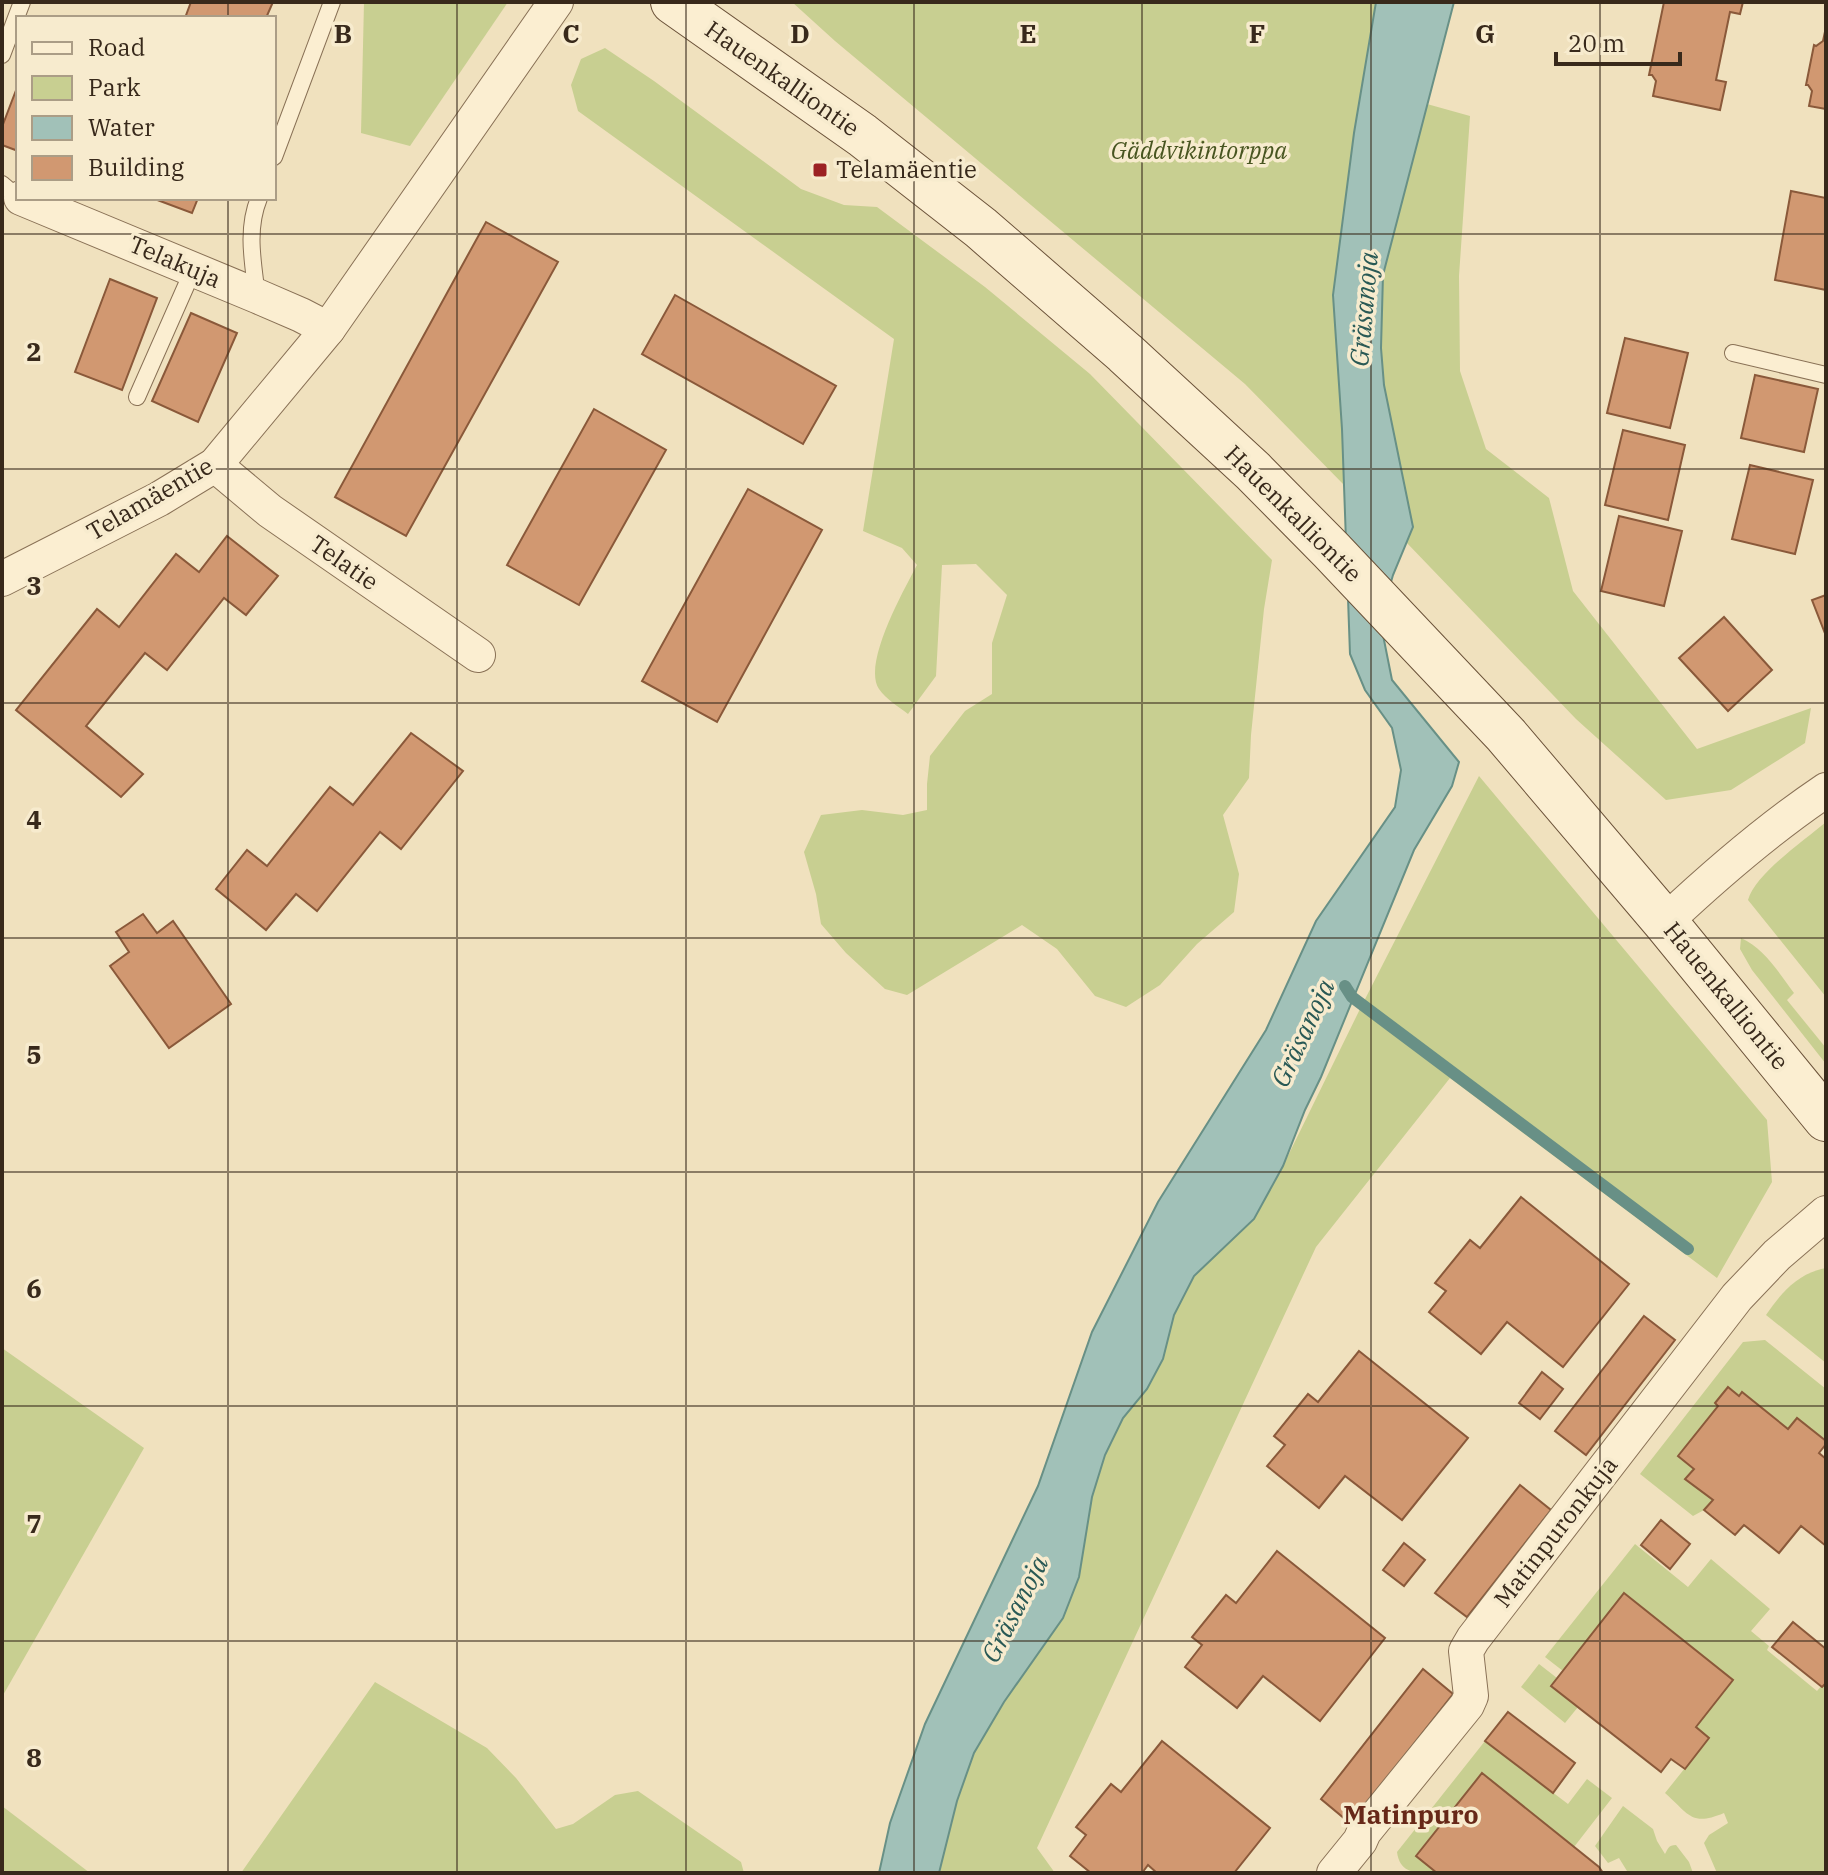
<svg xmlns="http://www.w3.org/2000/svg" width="1828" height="1875" viewBox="0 0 1828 1875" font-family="'IBM Plex Serif',serif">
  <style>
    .green { fill: #c8cf91 }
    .water { fill: #a1c1b8; stroke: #689086; stroke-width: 2 }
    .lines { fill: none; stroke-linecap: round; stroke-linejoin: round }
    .stream { stroke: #689086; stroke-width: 12 }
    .building { fill: #d19871; stroke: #8a593a; stroke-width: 2 }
    .lane-casing { stroke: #897156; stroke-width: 18 }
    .street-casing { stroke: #897156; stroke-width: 36 }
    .secondary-casing { stroke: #6b5239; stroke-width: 46 }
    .lane { stroke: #fbeed1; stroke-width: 16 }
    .street { stroke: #fbeed1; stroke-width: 34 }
    .secondary { stroke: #fbeed1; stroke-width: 44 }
    .grid { fill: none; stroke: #38291b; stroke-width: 2; stroke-opacity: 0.55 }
    .poi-dot { fill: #9c2224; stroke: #f7ebce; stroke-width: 3 }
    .labels { text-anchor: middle; stroke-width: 7; stroke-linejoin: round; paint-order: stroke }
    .street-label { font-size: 24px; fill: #38291b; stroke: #f7ebce }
    .park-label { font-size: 24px; font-style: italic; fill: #485520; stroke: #f7ebce }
    .poi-label { font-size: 24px; fill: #38291b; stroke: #f7ebce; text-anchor: start }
    .water-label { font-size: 26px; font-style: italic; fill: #295955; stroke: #f7ebce }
    .neighbourhood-label { font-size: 26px; font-weight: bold; fill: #672818; stroke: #f7ebce }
    .grid-label { font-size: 26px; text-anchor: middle; font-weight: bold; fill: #38291b; stroke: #f7ebce; stroke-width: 7; stroke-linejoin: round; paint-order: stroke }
  </style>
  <rect width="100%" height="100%" fill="#f0e1be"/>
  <g class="green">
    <polygon points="364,2 508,2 410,146 361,133"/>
    <polygon points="792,2 1378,2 1342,429 1344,485 1245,384 835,41"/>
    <path d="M605,48l49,33 147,108 43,16 33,2 108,80 105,87 182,186 -8,49 -13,126 -2,43 -26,37 16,59 -5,38 -37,32 -37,41 -34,22 -31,-11 -38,-47 -35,-24 -115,70 -22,-6 -39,-36 -25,-29 -5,-30 -12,-42 17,-37 41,-5 41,5 24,-5v-26l3,-28 35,-45 27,-17v-51l15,-48 -31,-31 -34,1 -6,111 -28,38c-9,-7 -22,-15 -29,-25 -17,-25 25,-99 38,-124l-15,-17 -39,-17 31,-192 -316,-228 -7,-26 10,-26z"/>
    <polygon points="1427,104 1470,116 1459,276 1460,371 1486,449 1549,498 1573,591 1697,749 1811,708 1805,743 1731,790 1666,800 1576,719 1406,542 1412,526 1384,385 1381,348 1383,275"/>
    <polygon points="1479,776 1767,1120 1772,1182 1717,1278 1450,1078 1316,1247 1037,1848 1055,1873 939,1873 957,1801 974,1753 1004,1702 1063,1618 1079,1577 1092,1497 1105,1456 1123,1418 1147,1389 1163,1359 1174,1315 1194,1276 1254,1219 1283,1166 1360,1009"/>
    <path d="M1826,822v175l-78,-97c7,-26 57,-60 78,-78z"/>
    <path d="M1741,938c23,10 38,35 53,55l-7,7 39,48v16l-74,-94 -12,-21z"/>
    <path d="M1826,1268v95l-60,-48c15,-22 32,-42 60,-47z"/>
    <polygon points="1765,1340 1826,1389 1826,1441 1797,1418 1788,1429 1743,1392 1739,1396 1727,1388 1716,1403 1718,1406 1678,1456 1694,1469 1686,1479 1713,1500 1704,1510 1693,1516 1640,1474 1743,1342"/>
    <polygon points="2,1348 144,1448 2,1697"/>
    <path d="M1635,1544l53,43 23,-28 59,50 -19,22 18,15 -2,4 50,41 6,-7 3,2v187h-109l-13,-30 5,-8 19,-12 -4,-10c-33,14 -35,1 -59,-20l44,-55 -13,-11 37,-47 -109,-86 -61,77 -18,-14z"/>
    <polygon points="1539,1664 1557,1678 1551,1686 1578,1707 1565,1723 1521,1687"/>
    <polygon points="375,1682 487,1748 516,1778 556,1829 573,1824 615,1795 638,1791 741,1862 744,1873 241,1873"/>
    <path d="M1485,1741l83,63 19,-25 25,19 -38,49 -92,-74 -66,82 21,18c-19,0 -37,2 -40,-21z"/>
    <polygon points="2,1806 90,1873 2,1873"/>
    <path d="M1623,1806l30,23 4,12 8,13c3,-5 3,-9 11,-9l13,17 4,11h-69l3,-2 -8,-13 -11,5 -13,-17z"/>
  </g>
  <polygon class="water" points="1376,2 1454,2 1383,275 1381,348 1384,385 1413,527 1393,575 1380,620 1392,680 1459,762 1452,786 1414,850 1321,1077 1305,1110 1283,1166 1254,1219 1194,1276 1174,1315 1163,1359 1147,1389 1123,1418 1105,1455 1092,1497 1079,1577 1063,1618 1004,1702 974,1753 957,1801 939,1873 879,1873 890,1823 925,1724 1038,1486 1092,1332 1158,1202 1266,1030 1316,921 1395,807 1401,770 1392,728 1365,690 1350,654 1342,429 1333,295 1354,133"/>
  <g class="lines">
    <polyline class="stream" points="1345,986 1352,997 1688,1249"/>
  </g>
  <g class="building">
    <polygon points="191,2 273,2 266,18 185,18"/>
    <polygon points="1664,2 1743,2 1740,14 1730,12 1716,80 1726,82 1720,110 1653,96 1656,81 1652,75 1649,75"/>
    <polygon points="1826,27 1826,109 1809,106 1812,91 1808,85 1806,85 1814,45 1816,46 1823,41"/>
    <polygon points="18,85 18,151 2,145 2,127"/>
    <polygon points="1791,191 1826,198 1826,290 1775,280"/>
    <polygon points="152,198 198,198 192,213"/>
    <polygon points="486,222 558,262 406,536 335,497"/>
    <polygon points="110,279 157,298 122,390 75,372"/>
    <polygon points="675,295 836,386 803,444 642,354"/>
    <polygon points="191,313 237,333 198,422 152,401"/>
    <polygon points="1625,338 1688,353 1670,428 1607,413"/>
    <polygon points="1755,375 1818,389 1804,452 1741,438"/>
    <polygon points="594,409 666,450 579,605 507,565"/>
    <polygon points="1623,430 1685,445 1668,520 1605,505"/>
    <polygon points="1750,465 1813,480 1795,554 1732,539"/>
    <polygon points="748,489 822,530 717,722 642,681"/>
    <polygon points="1619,516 1682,531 1664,606 1601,591"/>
    <polygon points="227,536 278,576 246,615 224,598 167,670 145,653 86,726 143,774 121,797 16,710 97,609 119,627 176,554 199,572"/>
    <polygon points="1826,595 1826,636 1812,600"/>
    <polygon points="1724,617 1772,670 1728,711 1679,658"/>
    <polygon points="411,733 463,771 401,849 380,832 317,911 296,894 266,930 216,889 247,850 267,866 330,787 353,805"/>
    <polygon points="143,914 157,933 173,921 231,1004 169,1048 110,966 129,952 116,932"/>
    <polygon points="1521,1197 1629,1284 1563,1367 1507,1322 1481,1354 1429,1312 1446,1291 1435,1283 1470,1240 1480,1248"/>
    <polygon points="1644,1316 1675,1340 1586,1455 1555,1431"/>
    <polygon points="1359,1351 1468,1438 1402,1520 1345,1476 1319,1508 1267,1466 1285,1445 1274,1436 1308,1394 1318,1402"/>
    <polygon points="1542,1372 1563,1389 1540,1419 1519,1403"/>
    <polygon points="1728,1387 1739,1396 1742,1392 1788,1429 1797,1418 1826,1441 1826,1444 1819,1453 1826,1459 1826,1546 1801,1526 1779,1553 1744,1525 1735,1535 1704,1510 1713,1500 1685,1479 1694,1469 1678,1456 1718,1406 1715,1403"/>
    <polygon points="1520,1485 1551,1510 1467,1617 1435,1593"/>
    <polygon points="1661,1520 1690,1544 1670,1569 1641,1545"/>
    <polygon points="1404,1543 1425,1560 1404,1586 1383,1570"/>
    <polygon points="1277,1551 1385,1638 1320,1721 1263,1676 1237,1708 1185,1667 1202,1645 1192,1637 1226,1595 1236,1603"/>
    <polygon points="1624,1593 1733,1680 1696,1727 1709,1738 1685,1769 1671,1759 1661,1772 1551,1686"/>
    <polygon points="1793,1622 1826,1649 1826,1683 1822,1687 1772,1647"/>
    <polygon points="1423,1669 1453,1694 1351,1824 1321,1799"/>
    <polygon points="1508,1712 1575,1763 1553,1793 1485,1741"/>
    <polygon points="1162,1741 1270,1828 1234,1873 1157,1873 1148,1865 1142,1873 1091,1873 1070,1856 1086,1835 1076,1827 1111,1784 1121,1792"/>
    <polygon points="1482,1773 1599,1867 1603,1873 1437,1873 1416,1856"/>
  </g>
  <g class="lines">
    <defs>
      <g id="lane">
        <polyline points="2,55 22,2"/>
        <polyline points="274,157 332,2"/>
        <polyline points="2,184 16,196"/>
        <path d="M257,296c-4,-34 -11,-66 2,-98"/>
        <polyline points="1733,353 1826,375"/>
        <polyline points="137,397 193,270"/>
      </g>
      <g id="street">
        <polyline points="21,198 257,296 301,315 328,329"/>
        <polyline points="215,465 270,511 478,655"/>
        <polyline points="2,579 159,499 215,465 328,329 556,2"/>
        <path d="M1665,922c51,-48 103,-93 161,-132"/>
        <polyline points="1334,1873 1360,1841 1364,1832 1467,1705 1471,1696 1466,1651 1473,1639 1737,1297 1777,1255 1826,1213"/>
      </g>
      <polyline id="secondary" points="673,2 862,135 981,228 1125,353 1253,471 1331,550 1506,735 1665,922 1826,1119"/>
    </defs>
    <use href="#lane" class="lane-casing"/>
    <use href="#street" class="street-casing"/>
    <use href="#secondary" class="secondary-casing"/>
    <use href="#lane" class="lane"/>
    <use href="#street" class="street"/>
    <use href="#secondary" class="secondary"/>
  </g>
  <path class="grid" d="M228,2v16M457,2v1871M686,2v1871M914,2v1871M1142,2v1871M1371,2v1871M1600,2v1871M228,198v1675M2,234h1824M2,469h1824M2,703h1824M2,938h1824M2,1172h1824M2,1406h1824M2,1641h1824"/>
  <rect class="poi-dot" x="812" y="162" width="16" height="16" rx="4"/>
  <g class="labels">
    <g class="street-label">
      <text transform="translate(782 79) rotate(35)" y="8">Hauenkalliontie</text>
      <text transform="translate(175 262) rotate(23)" y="8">Telakuja</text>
      <text transform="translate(150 499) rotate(-30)" y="8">Telamäentie</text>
      <text transform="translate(1293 514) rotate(45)" y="8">Hauenkalliontie</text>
      <text transform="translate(344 563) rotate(35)" y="8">Telatie</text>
      <text transform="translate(1726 996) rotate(51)" y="8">Hauenkalliontie</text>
      <text transform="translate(1556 1532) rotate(-52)" y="8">Matinpuronkuja</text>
    </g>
    <g class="park-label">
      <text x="1199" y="159">Gäddvikintorppa</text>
    </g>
    <g class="poi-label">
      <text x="836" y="178">Telamäentie</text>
    </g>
    <g class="water-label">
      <text transform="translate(1364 309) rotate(-85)" y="9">Gräsanoja</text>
      <text transform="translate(1303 1033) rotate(-65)" y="9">Gräsanoja</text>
      <text transform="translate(1015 1609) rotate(-63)" y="9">Gräsanoja</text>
    </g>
    <g class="neighbourhood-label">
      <text x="1411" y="1824">Matinpuro</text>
    </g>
  </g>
  <g class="grid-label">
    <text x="343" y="43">B</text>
    <text x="571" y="43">C</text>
    <text x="800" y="43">D</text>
    <text x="1028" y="43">E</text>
    <text x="1257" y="43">F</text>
    <text x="1485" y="43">G</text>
    <text x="34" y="361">2</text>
    <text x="34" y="595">3</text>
    <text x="34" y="829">4</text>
    <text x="34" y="1064">5</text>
    <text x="34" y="1298">6</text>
    <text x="34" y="1533">7</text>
    <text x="34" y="1767">8</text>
  </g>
  <rect width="1828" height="1875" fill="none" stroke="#38291b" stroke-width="8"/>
  <rect x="16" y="16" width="260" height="184" fill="#f7ebce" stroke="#ab9d86" stroke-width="2"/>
  <rect x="32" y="42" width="40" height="12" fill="#fbeed1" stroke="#ab9d86" stroke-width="2"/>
  <text x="88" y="56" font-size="24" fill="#38291b">Road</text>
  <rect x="32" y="76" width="40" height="24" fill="#c8cf91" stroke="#ab9d86" stroke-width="2"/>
  <text x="88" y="96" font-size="24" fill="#38291b">Park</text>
  <rect x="32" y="116" width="40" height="24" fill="#a1c1b8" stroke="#ab9d86" stroke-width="2"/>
  <text x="88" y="136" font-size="24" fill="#38291b">Water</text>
  <rect x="32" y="156" width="40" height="24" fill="#d19871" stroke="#ab9d86" stroke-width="2"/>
  <text x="88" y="176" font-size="24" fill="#38291b">Building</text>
  <path d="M1556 52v12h124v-12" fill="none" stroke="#38291b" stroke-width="4"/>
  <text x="1568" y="52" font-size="24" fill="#38291b" stroke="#f7ebce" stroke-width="6" paint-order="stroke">20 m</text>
</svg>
